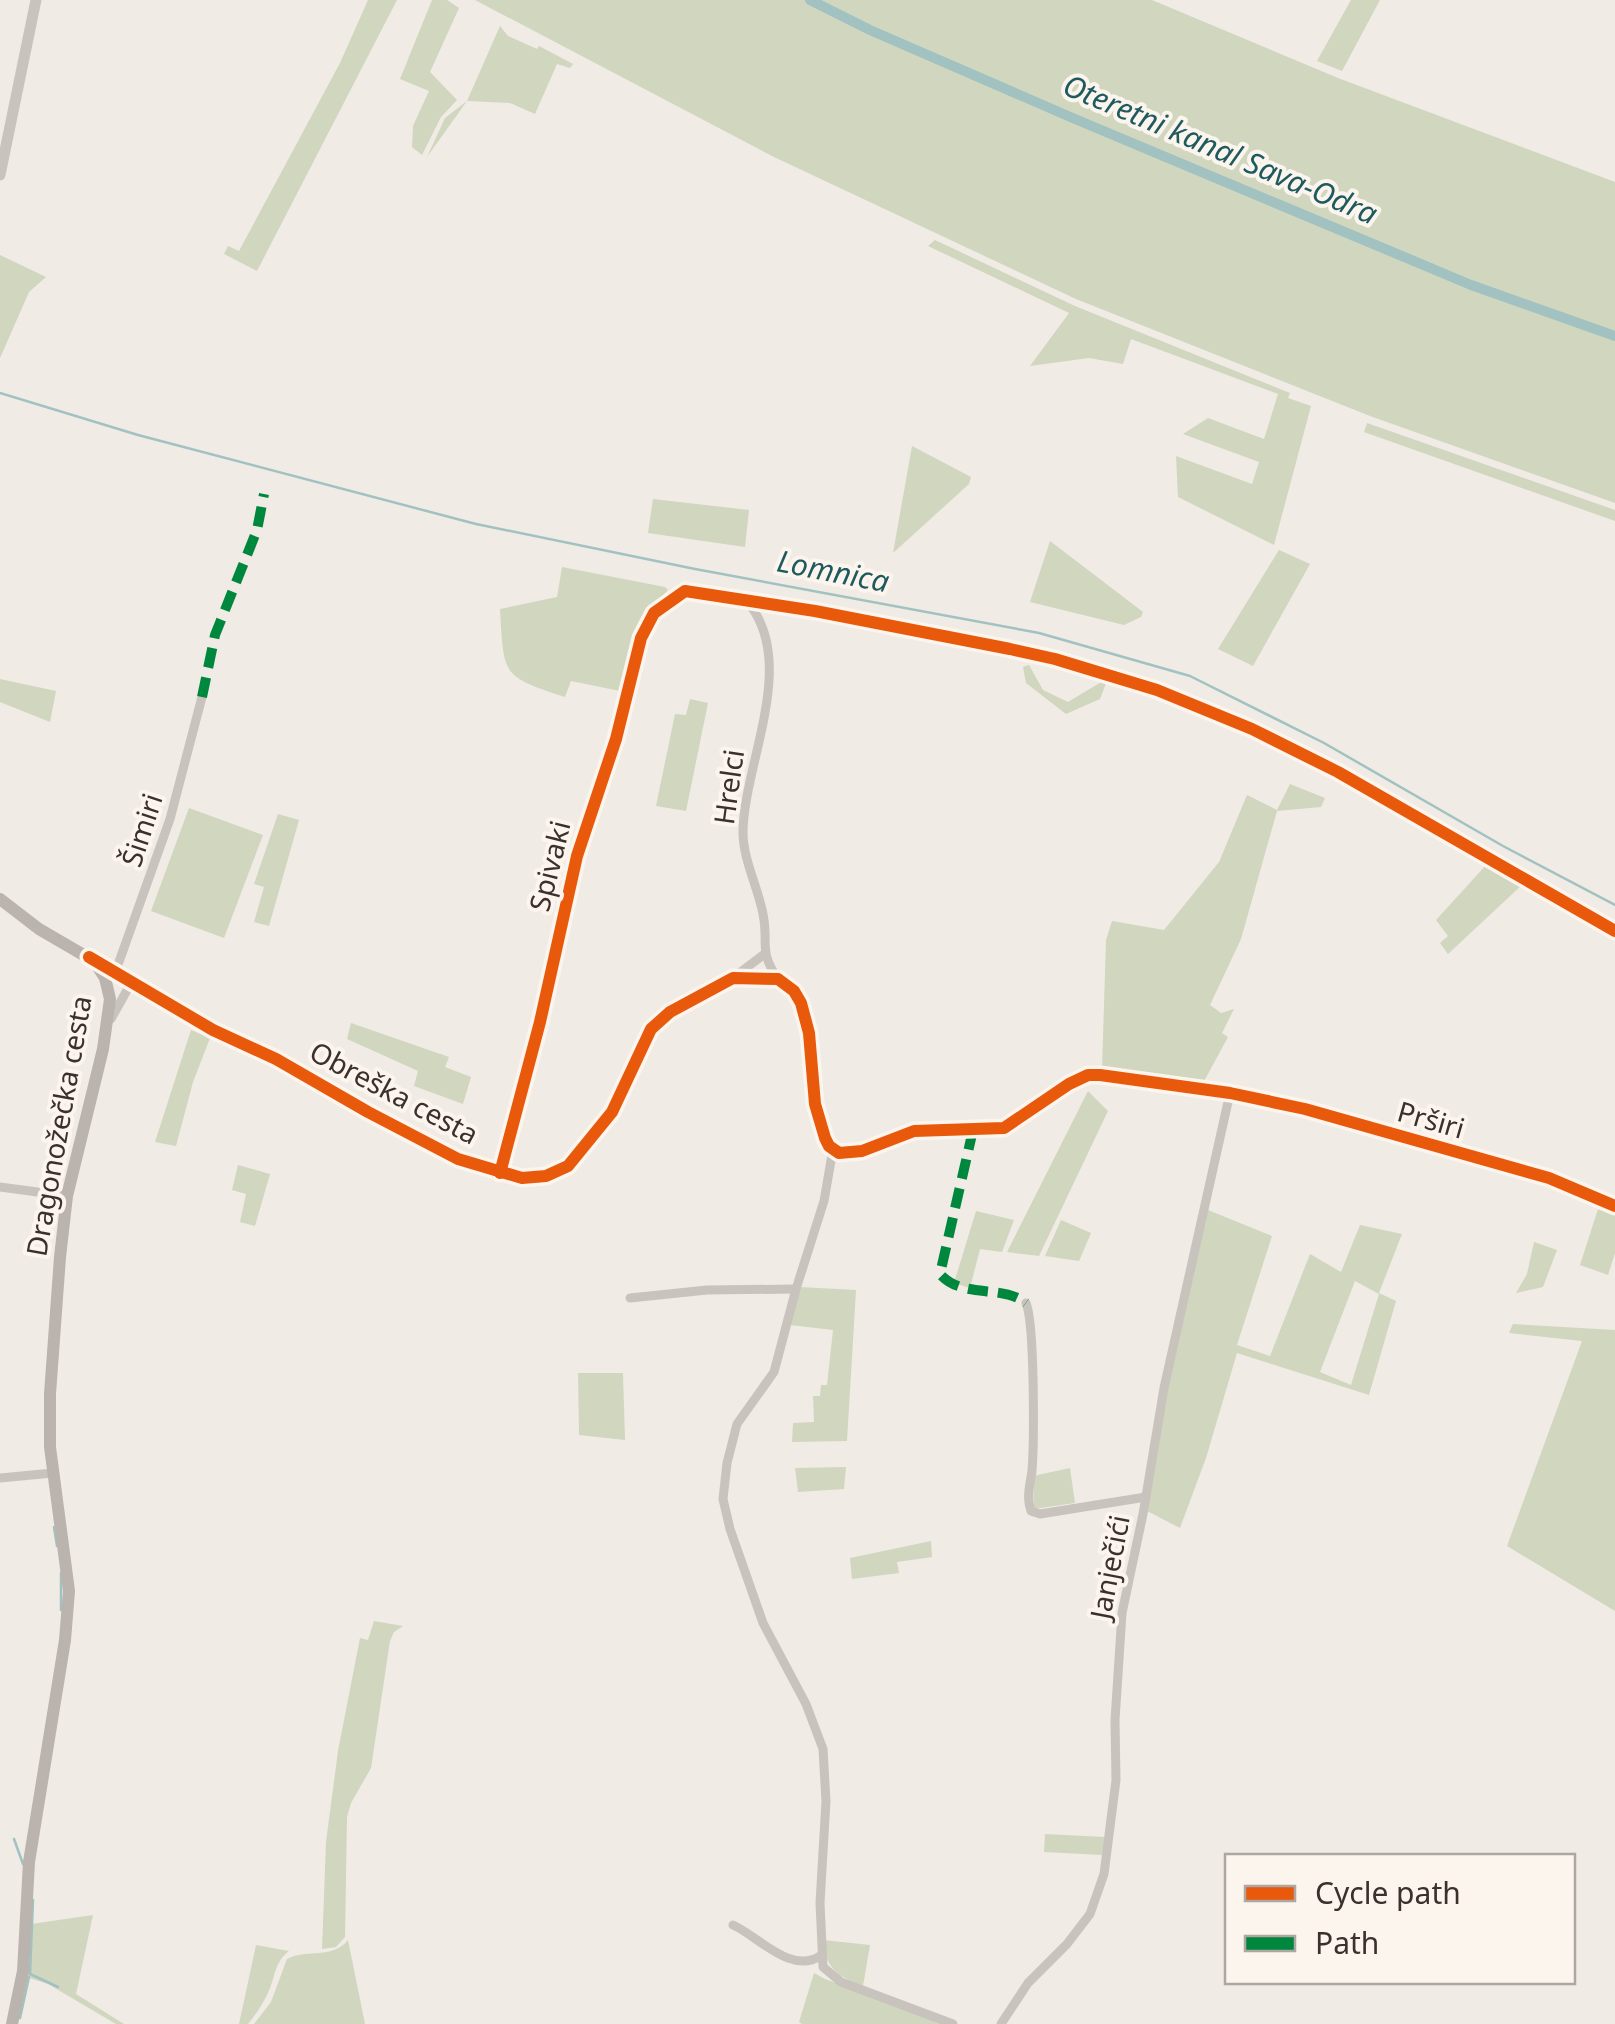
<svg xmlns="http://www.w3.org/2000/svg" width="1615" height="2024" viewBox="0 0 1615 2024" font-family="'Noto Sans',sans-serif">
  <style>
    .green { fill: #d1d6bf; fill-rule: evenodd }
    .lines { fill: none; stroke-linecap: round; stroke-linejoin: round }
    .stream { stroke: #a1c2c1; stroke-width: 2.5 }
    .canal { stroke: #a1c2c1; stroke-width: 10 }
    .minor { stroke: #c9c3be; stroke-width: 9 }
    .tertiary { stroke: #c9c3be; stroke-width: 11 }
    .secondary { stroke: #bab3ae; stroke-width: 12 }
    .quiet { stroke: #00873e; stroke-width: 10; stroke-dasharray: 20 10; stroke-linecap: butt }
    .cycleway-casing { stroke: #fbf5ee; stroke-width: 19 }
    .cycleway { stroke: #e8590c; stroke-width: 12 }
    .labels { text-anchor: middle; stroke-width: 8; stroke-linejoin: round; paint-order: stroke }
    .street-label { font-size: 28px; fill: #3b302b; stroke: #fbf5ee }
    .water-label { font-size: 30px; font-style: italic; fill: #1f5a5e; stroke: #fbf5ee }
  </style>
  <rect width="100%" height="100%" fill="#f0ebe5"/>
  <g class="green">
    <polygon points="368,0 397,0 257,271 224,254 228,246 239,251 340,63"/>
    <polygon points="432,0 447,0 459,8 430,72 457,100 441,117 422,155 412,147 413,126 429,91 400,79"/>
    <polygon points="475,0 1152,0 1338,78 1615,182 1615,503 1370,416 1076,299 774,157"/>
    <polygon points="1351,0 1380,0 1342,71 1317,61"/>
    <polygon points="500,26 508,36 537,49 539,46 573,64 570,68 557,64 535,114 510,103 467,101 427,157 445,118 467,101"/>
    <polygon points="935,240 1075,306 1290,393 1288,398 1311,406 1274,545 1178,497 1176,456 1252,484 1259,462 1183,434 1208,418 1264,439 1278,394 1131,339 1123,364 1089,358 1030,366 1069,313 928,246"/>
    <polygon points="0,255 46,277 29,292 0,358"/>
    <polygon points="1367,423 1615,510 1615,521 1364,432"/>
    <polygon points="912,446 971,477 969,484 893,553"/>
    <polygon points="653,499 749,510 745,547 648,533"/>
    <polygon points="1050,541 1143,612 1141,617 1124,625 1030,602"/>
    <polygon points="1279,550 1310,564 1253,666 1218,649"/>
    <path d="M562,567l103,20 3,3c-34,37 -34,54 -43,102l-54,-11 -6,16c-64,-21 -61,-21 -65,-88l57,-12z"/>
    <polygon points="1029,665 1043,690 1068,702 1108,678 1100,699 1066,714 1026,683 1023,667"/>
    <polygon points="0,679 56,691 50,722 0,702"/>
    <polygon points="690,699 708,703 686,811 656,806 675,714 686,715"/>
    <polygon points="1290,784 1325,798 1321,807 1277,811 1241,939 1210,1005 1221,1013 1234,1009 1222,1033 1228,1037 1202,1085 1102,1069 1106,940 1112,921 1164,930 1219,862 1247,795 1277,810"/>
    <polygon points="189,808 263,835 224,938 151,911"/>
    <polygon points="278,814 299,820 269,926 254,922 264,887 254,884"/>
    <polygon points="1487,864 1523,884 1448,954 1440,943 1448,936 1436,920"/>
    <polygon points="351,1023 449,1057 445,1067 471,1077 463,1104 414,1086 418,1071 347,1039"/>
    <polygon points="191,1030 210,1038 193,1082 176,1146 155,1142"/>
    <polygon points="1088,1091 1108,1111 1039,1256 1007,1252"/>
    <polygon points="238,1165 270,1174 255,1226 240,1222 246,1194 232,1190"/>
    <polygon points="1600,1203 1615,1210 1615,1253 1608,1275 1580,1265"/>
    <path d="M1208,1210l64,26 -35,109 33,11 40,-102 31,18 19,-47 42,9 -23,59 17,8 -27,94 -132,-42 -31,105 -26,70 -33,-17 13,-88zM1355,1281l24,13 -28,91 -31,-13z"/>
    <polygon points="976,1211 1014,1220 1002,1252 980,1249 970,1288 954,1283"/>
    <polygon points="1061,1220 1091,1233 1079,1261 1045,1256"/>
    <polygon points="1534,1242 1557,1250 1543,1287 1516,1293 1527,1274"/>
    <polygon points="800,1287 856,1290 847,1441 792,1442 793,1423 814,1422 813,1396 820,1396 821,1385 827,1385 833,1330 790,1325"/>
    <polygon points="1513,1324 1615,1330 1615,1611 1507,1546 1582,1341 1509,1333"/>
    <polygon points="578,1373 623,1373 625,1440 579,1435"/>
    <polygon points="846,1467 844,1489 798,1492 795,1468"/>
    <polygon points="1070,1468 1075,1503 1034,1509 1033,1476"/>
    <polygon points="931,1541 932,1557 897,1562 899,1573 852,1579 850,1558"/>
    <polygon points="374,1621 403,1626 394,1632 390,1641 371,1768 351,1803 347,1817 345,1937 336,1947 322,1949 326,1842 338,1751 360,1638 368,1640"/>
    <polygon points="1045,1834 1105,1837 1102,1855 1044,1852"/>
    <polygon points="93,1915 76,1994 124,2024 116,2024 48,1984 26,1977 31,1924"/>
    <path d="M348,1940l17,84h-111l17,-22 16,-43c21,-11 45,1 61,-19z"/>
    <path d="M823,1940l47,5 -7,41c-27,-10 -37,-18 -40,-46z"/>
    <path d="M256,1945l33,6c-14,11 -13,22 -19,37 -5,13 -13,25 -22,36h-9z"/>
    <polygon points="814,1973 825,1979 947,2024 802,2024 799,2022"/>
  </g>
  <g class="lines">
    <g class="stream">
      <polyline points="0,393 138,435 476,524 695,569 1039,633 1190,676 1324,743 1503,846 1615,905"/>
      <polyline points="54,1527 57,1546"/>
      <polyline points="61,1573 61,1610"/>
      <polyline points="14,1839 23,1864"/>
      <polyline points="33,1900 30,1974 58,1987"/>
      <polyline points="20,2018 29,1977"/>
    </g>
    <polyline class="canal" points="810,0 870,30 1075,119 1471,285 1615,336"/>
    <g class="minor">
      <path d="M747,601c52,62 -3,161 -4,231 0,28 15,55 20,82 6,30 -5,36 15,65"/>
      <polyline points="99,963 213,1030 276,1059 368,1112 458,1159 522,1178 546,1176 568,1166 612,1112 651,1029 670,1012 733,978 778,979 794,991 801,1003 809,1033 815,1104 825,1138 829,1146 839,1153 862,1151 914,1131 1004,1128 1069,1084 1088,1075 1100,1075 1230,1093 1305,1109 1549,1178 1615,1206"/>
      <polyline points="115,973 170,819 202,697"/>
      <polyline points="734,977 763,955"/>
      <polyline points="111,1019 131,983"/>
      <polyline points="833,1149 824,1201 796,1289 774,1372 737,1424 727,1463 723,1499 730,1529 763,1623 806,1704 823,1749 826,1801 820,1903 823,1967 841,1982 953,2024"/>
      <polyline points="500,1173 540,1022 577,856 616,739 641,638 654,613 685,591 815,611 1010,649 1055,659 1157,690 1252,729 1338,772 1615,931"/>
      <polyline points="0,1187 67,1196"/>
      <polyline points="630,1298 707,1290 796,1289"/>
      <path d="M1026,1303c9,21 8,141 6,168 -2,14 -6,26 -1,40l9,3 106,-17"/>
      <polyline points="0,1478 53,1473"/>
      <path d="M733,1925c25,11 58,50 87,31"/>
      <polyline points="1001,2024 1028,1983 1067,1944 1090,1914 1104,1874 1116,1780 1115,1720 1122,1613 1143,1514 1164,1388 1230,1093"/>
    </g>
    <polyline class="tertiary" points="0,175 36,0"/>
    <polyline class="secondary" points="0,899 39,929 94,961 105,978 110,999 103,1049 67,1196 60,1257 50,1394 50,1447 69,1591 65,1640 29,1862 23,1971 12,2024"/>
    <g class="quiet">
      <polyline points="202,697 215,635 257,530 264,494"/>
      <path d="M973,1130l-33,144c22,25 61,10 86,29"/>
    </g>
    <defs>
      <g id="cycleway">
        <polyline points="89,957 213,1030 276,1059 368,1112 458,1159 522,1178 546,1176 568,1166 612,1112 651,1029 670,1012 733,978 778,979 794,991 801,1003 809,1033 815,1104 825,1138 829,1146 839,1153 862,1151 914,1131 1004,1128 1069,1084 1088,1075 1100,1075 1230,1093 1305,1109 1549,1178 1615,1206"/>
        <polyline points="500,1173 540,1022 577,856 616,739 641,638 654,613 685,591 815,611 1010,649 1055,659 1157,690 1252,729 1338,772 1615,931"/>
      </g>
    </defs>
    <use href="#cycleway" class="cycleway-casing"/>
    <use href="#cycleway" class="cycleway"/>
  </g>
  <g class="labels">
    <g class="street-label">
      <text transform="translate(729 787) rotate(-82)" y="10">Hrelci</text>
      <text transform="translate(142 830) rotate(-72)" y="10">Šimiri</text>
      <text transform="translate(550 866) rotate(-76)" y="10">Spivaki</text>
      <text transform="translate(394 1093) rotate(28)" y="10">Obreška cesta</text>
      <text transform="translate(1431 1120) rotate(16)" y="10">Prširi</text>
      <text transform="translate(59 1126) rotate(-80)" y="10">Dragonožečka cesta</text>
      <text transform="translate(1110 1567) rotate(-79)" y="10">Janječići</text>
    </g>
    <g class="water-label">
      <text transform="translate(1220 150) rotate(23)" y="10">Oteretni kanal Sava-Odra</text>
      <text transform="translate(833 572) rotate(11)" y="10">Lomnica</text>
    </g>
  </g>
  <rect x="1225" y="1854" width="350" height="130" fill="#fbf5ee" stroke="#aea6a0" stroke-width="2.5"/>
  <rect x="1245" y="1886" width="50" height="15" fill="#e8590c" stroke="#aea6a0" stroke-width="2.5"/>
  <text x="1315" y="1904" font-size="30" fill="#3b302b">Cycle path</text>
  <rect x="1245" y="1936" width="50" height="15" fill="#00873e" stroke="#aea6a0" stroke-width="2.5"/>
  <text x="1315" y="1954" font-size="30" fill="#3b302b">Path</text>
</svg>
